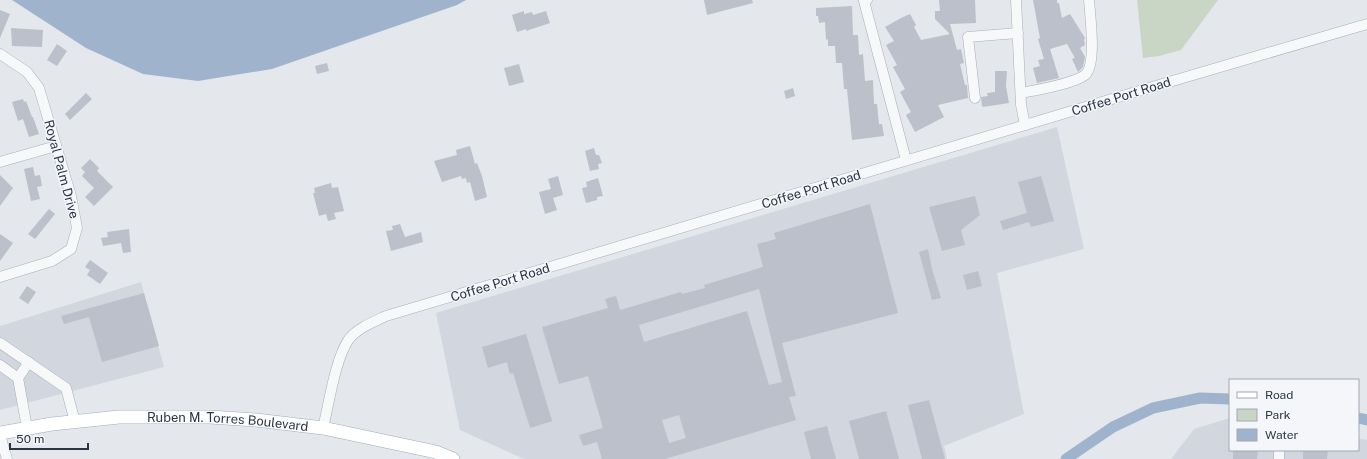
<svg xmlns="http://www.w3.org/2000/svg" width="1367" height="459" viewBox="0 0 1367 459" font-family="'Public Sans',sans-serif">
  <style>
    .built { fill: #d2d6de }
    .green { fill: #c9d6c5 }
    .water { fill: #9fb4cc }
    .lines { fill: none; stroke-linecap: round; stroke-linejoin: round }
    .canal { stroke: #9fb4cc; stroke-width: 11 }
    .building { fill: #bbc0ca; fill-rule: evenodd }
    .minor-casing { stroke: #a9aeb7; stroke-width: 11 }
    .major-casing { stroke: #a3abb8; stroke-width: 14 }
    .minor { stroke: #f7f8fa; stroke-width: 10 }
    .major { stroke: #fff; stroke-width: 13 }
    .labels { text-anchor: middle; stroke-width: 3; stroke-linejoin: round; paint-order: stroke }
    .street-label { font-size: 13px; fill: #2b3445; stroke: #f4f6f9 }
  </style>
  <rect width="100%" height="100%" fill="#e4e7ec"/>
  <g class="built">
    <polygon points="1057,127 1084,249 997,273 1024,414 944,446 947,459 524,459 460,430 436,313"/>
    <polygon points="141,282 164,367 0,410 0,326"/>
    <polygon points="1230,418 1230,450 1358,450 1358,438 1367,440 1367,459 1171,459 1194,429"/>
  </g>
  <polygon class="green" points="1137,0 1218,0 1181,50 1159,56 1143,58"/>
  <polygon class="water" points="12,0 466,0 457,5 272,69 198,81 143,74 86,48"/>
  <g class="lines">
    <g class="canal">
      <polyline points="1358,418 1367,420"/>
      <polyline points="1066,459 1113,427 1153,408 1200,398 1230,399"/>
    </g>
  </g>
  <g class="building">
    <polygon points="704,0 752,0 753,3 707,15"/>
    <polygon points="939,0 975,0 976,23 950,24 957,50 961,49 964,63 960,64 965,85 967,85 968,98 938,105 944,117 915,132 906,115 911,112 900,92 905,89 893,67 897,65 886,45 894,41 885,27 901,18 910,14 916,25 914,27 921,40 950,34 935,19 935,11 940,11"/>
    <polygon points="1033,0 1057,0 1057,3 1059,3 1062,18 1070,14 1085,38 1084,40 1085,45 1080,48 1085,57 1083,67 1078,72 1072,59 1075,58 1067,44 1050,49 1059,78 1037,83 1033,68 1040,66 1038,60 1044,59 1038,39 1040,38"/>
    <polygon points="852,6 853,35 858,35 859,55 863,54 865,81 873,80 874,104 877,104 879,124 882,124 884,136 852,140 847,89 844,89 842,63 836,63 835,46 828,46 828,39 826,40 825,22 819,23 818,16 816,16 816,8"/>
    <polygon points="0,10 10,14 0,38"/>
    <polygon points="524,11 524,14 532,12 533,15 546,11 550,23 526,31 526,29 517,32 512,15"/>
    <polygon points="11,28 43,30 42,47 12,46"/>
    <polygon points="57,44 67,51 57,66 47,60"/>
    <polygon points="327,63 329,71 317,74 315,66"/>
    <polygon points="519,64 524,82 509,86 504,68"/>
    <polygon points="995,71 1007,71 1006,86 1009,103 983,107 983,106 982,106 981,97 988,96 987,93 995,92"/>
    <polygon points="793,88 795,96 786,99 784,91"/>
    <polygon points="86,93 92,99 70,120 65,114"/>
    <polygon points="23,99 24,102 26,101 32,117 33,117 39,134 29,137 23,119 18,121 12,102"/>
    <polygon points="470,146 475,164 477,163 482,176 487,197 475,201 470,182 467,183 466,178 462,179 461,176 442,182 434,161 457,155 456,150"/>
    <polygon points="594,148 596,155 599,155 602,163 598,164 599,169 590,171 585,151"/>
    <polygon points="90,159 99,168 97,171 113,187 94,206 85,197 94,188 82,176 85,172 81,168"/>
    <polygon points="33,167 35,176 40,175 42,186 37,187 40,199 31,201 24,169"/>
    <polygon points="0,175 13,188 0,206"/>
    <polygon points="558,176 563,195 553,198 557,210 545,214 539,192 551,189 548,179"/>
    <polygon points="1041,176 1054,221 1031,227 1029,222 1003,230 1000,221 1027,213 1018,182"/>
    <polygon points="598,178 603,196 597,197 597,200 586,203 582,188 587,187 586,182"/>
    <polygon points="331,183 332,188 338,187 344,211 334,213 336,219 328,221 326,214 319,216 313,193 315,193 314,188"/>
    <polygon points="975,196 980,215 961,230 965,245 942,251 929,207"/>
    <path d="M870,204l28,109 -116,30 14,53 -7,1 7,23 -131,39h-63l-5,-17 -14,4 -4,-11 24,-7 -15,-52 -29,8 -17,-57 66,-19 -3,-9 11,-3 4,14 61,-18 1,2 23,-6 -1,-3 59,-18 -6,-23 19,-5 -2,-6zM759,289l23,93 -13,3 -22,-74 -103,31 -5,-17zM679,415l7,23 -17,5 -7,-23z"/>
    <polygon points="49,209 55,214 35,239 28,234"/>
    <polygon points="400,224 405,237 421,232 423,242 391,251 386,231 393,230 392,226"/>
    <polygon points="129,229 131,252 123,253 121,243 103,246 101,238 108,237 107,232"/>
    <polygon points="0,234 13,243 0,261"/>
    <polygon points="928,249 932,269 941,298 932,300 919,252"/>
    <polygon points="90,260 108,273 100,284 87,275 90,270 85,267"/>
    <polygon points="978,271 982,286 967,290 963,275"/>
    <polygon points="27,286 36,292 28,304 19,298"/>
    <polygon points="144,293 159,346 102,362 89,317 64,324 61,316"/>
    <polygon points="526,334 552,421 530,428 513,373 510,374 507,362 488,368 482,347"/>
    <polygon points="929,400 945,459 922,459 908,405"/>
    <polygon points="886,411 899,459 859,459 849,421"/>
    <polygon points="827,426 836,459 811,459 804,432"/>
    <polygon points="1233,450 1258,450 1257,459 1233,459"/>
    <polygon points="1303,450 1328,450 1327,459 1303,459"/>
  </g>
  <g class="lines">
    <defs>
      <g id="minor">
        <polyline points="867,0 864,1 906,160"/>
        <polyline points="1016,0 1021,105 1025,125"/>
        <polyline points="0,54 27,72 39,88 71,196 77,228 71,249 52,261 0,277"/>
        <path d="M1021,93c16,-3 52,-9 64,-18 12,-10 5,-60 4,-75"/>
        <polyline points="975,98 968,37 1018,33"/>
        <polyline points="0,162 56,146"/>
        <polyline points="0,343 66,388 75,422"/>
        <polyline points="0,365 18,378 29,362"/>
        <polyline points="18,378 27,428"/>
        <path d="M323,428c6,-24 12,-69 26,-89 9,-11 24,-17 37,-23l783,-234 198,-58"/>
        <polyline points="0,435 7,459"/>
        <polyline points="1279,459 1279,450"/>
      </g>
      <g id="major">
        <path id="s1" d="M0,433l52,-9 67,-7h91l46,3 67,8 113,24 17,7"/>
      </g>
    </defs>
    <use href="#minor" class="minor-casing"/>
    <use href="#major" class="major-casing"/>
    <use href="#minor" class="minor"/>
    <use href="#major" class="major"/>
  </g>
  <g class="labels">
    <g class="street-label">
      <text transform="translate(1121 96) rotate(-17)" y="5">Coffee Port Road</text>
      <text transform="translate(62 169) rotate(75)" y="5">Royal Palm Drive</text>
      <text transform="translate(811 189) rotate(-17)" y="5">Coffee Port Road</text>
      <text transform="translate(500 282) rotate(-17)" y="5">Coffee Port Road</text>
      <text dy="5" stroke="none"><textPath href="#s1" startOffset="229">Ruben M. Torres Boulevard</textPath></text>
    </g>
  </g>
  <rect x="1229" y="379" width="130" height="72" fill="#f4f6f9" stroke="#a4a8b1"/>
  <rect x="1237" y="392" width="20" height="6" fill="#ffffff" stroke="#a4a8b1"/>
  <text x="1265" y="399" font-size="12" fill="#2b3445">Road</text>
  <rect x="1237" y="409" width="20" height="12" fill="#c9d6c5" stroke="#a4a8b1"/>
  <text x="1265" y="419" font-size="12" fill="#2b3445">Park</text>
  <rect x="1237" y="429" width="20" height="12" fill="#9fb4cc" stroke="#a4a8b1"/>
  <text x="1265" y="439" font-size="12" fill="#2b3445">Water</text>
  <path d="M10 443v6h78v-6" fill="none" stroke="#2b3445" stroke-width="2"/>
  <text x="16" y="443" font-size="12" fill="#2b3445" stroke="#f4f6f9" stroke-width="3" paint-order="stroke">50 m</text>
</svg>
